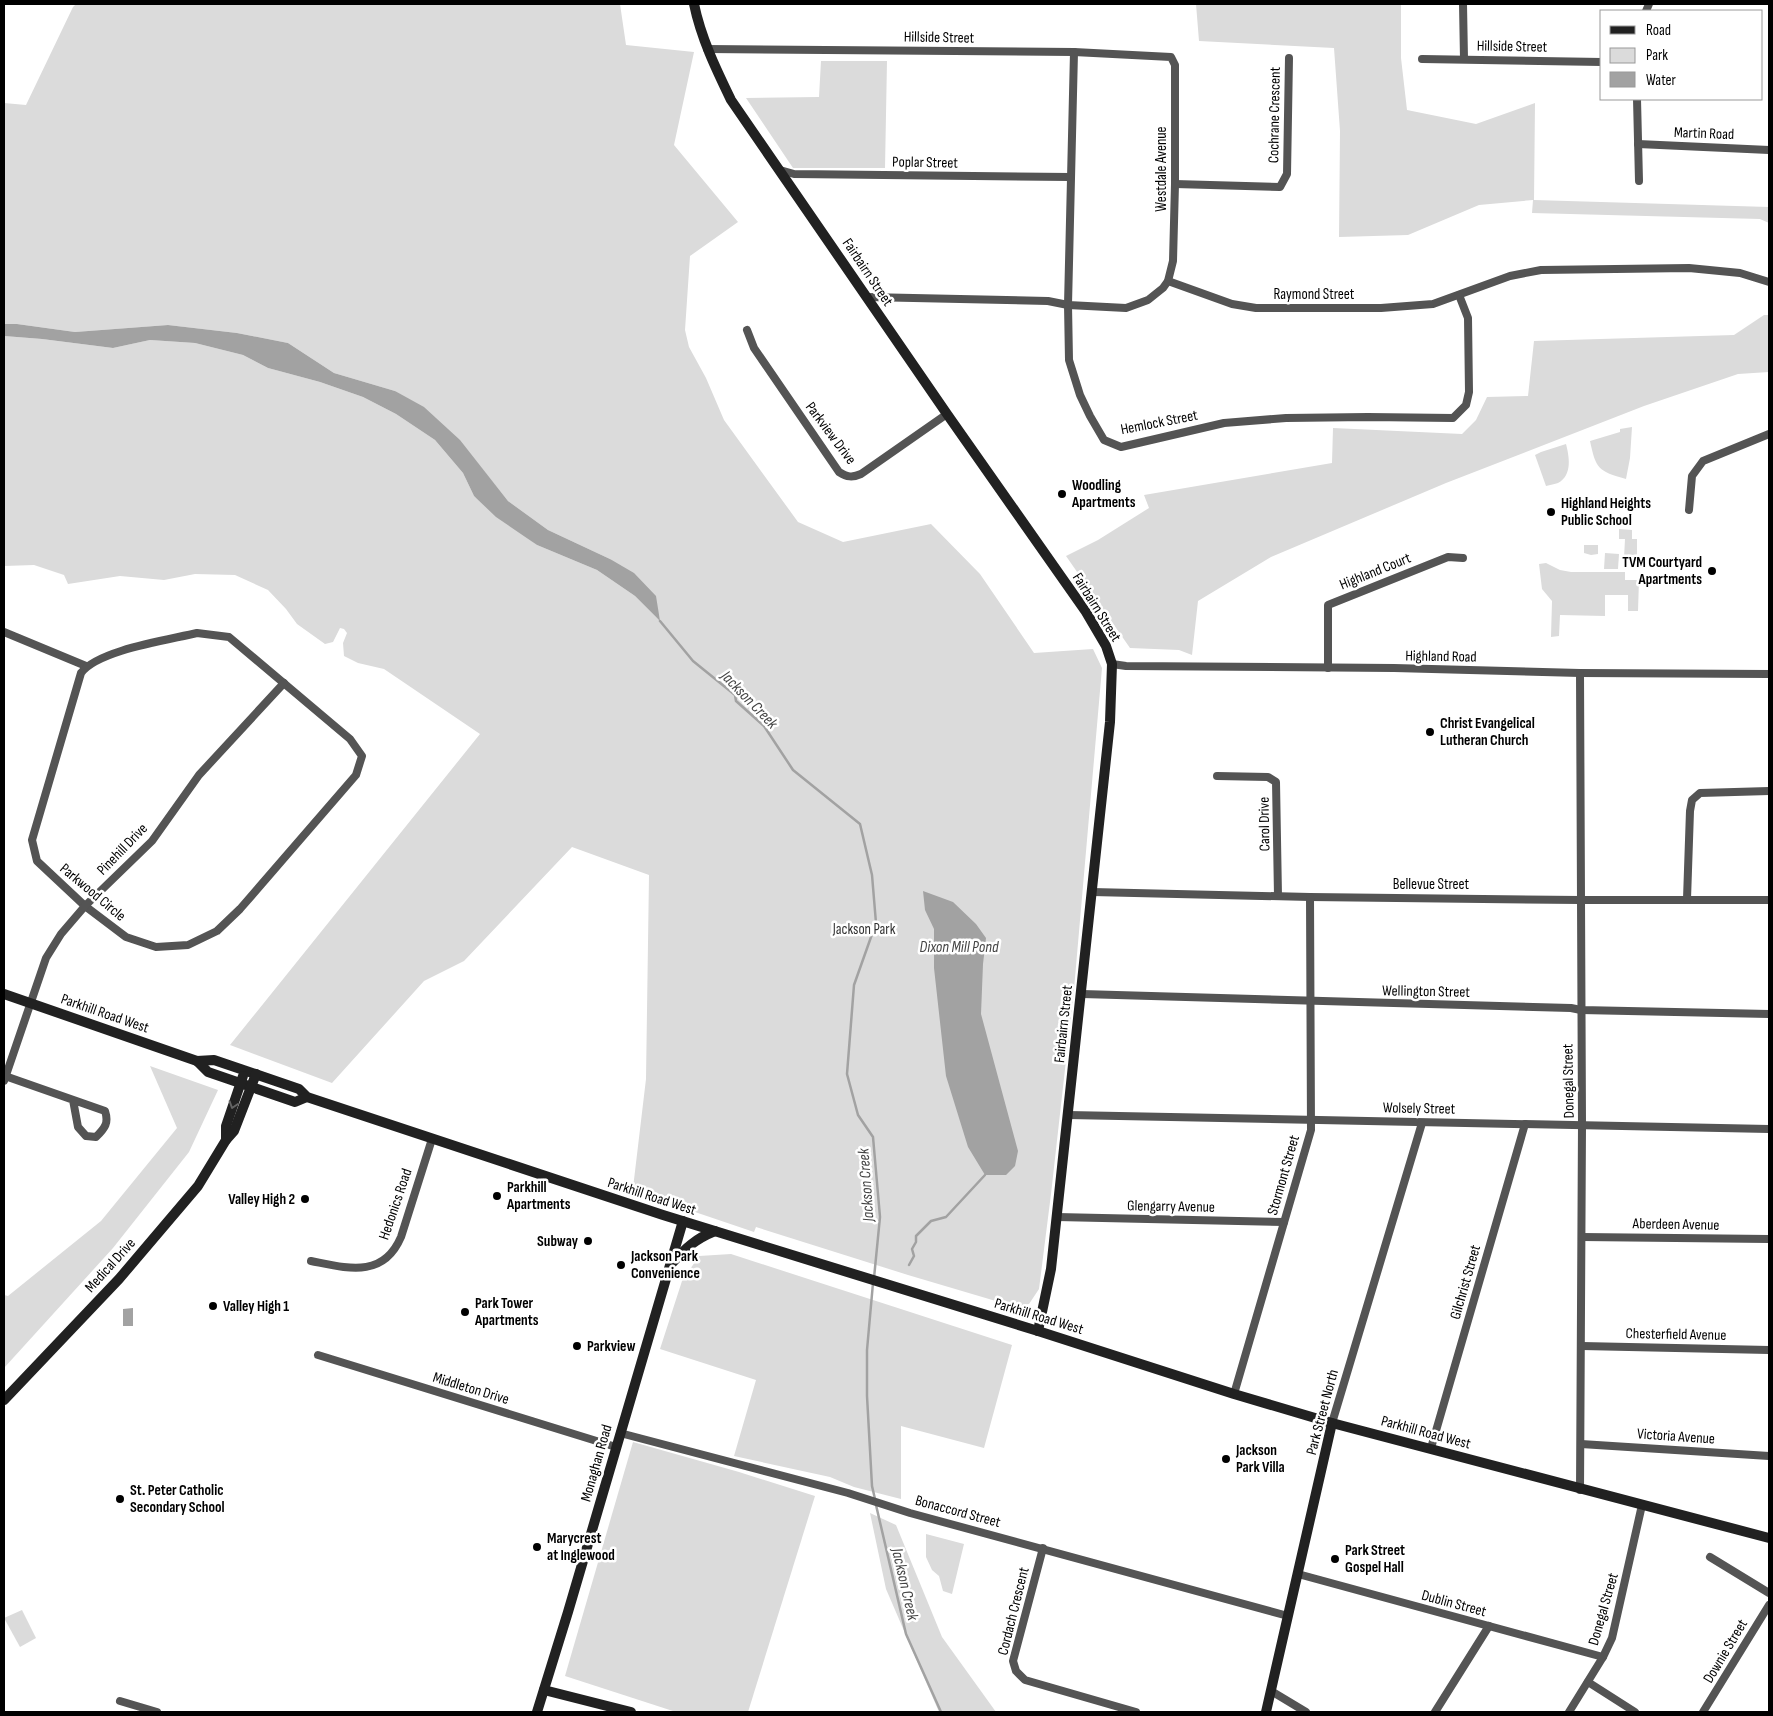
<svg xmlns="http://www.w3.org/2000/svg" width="1773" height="1716" viewBox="0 0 1773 1716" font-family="'Sofia Sans Condensed',sans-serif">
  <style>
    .green { fill: #dbdbdb }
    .water { fill: #a2a2a2 }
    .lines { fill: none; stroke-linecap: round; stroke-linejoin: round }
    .stream { stroke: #a2a2a2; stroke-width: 2.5 }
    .street { stroke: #545454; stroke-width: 8 }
    .secondary { stroke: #212121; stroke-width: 10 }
    .oneway { stroke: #646464 }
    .poi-dot { fill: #000; stroke: #fff; stroke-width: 2 }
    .labels { text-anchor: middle; stroke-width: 5; stroke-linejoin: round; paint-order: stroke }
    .street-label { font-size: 15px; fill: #000; stroke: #fff }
    .poi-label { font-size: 15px; font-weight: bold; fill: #000; stroke: #fff; text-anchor: start }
    .park-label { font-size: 15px; fill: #323232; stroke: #fff }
    .water-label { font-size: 16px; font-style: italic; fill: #434343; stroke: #fff }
  </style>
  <rect width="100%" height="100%" fill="#fff"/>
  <g class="green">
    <polygon points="76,4 620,4 626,45 694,52 674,145 738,222 690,256 685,330 689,347 706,378 724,420 798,522 843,542 931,524 980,574 1034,653 1093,649 1102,668 1074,989 1051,1194 1039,1289 1029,1304 1016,1307 908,1275 756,1227 754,1232 692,1211 692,1207 684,1204 680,1209 645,1196 644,1191 633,1188 646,1079 649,875 572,847 464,961 424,981 332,1083 230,1045 480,734 384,669 358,663 344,656 343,643 347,633 344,629 340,628 333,642 325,644 297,624 286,609 268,590 235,575 195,574 164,580 120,576 68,584 64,575 34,565 4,566 4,336 42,339 113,348 150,340 195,343 243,355 268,368 320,382 363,397 396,414 435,440 463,473 474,496 537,545 597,570 635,596 659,620 610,559 548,530 508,501 459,440 395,391 334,373 288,343 237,333 168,325 75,332 17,324 4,324 4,103 26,105 73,7"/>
    <polygon points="1196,4 1401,4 1401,58 1407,110 1476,124 1535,103 1534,200 1769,207 1769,223 1760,219 1532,213 1533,200 1479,205 1408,235 1339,237 1340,131 1334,48 1199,41"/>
    <polygon points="821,61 887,61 885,168 793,168 746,98 819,97"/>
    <polygon points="1764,315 1769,315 1769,372 1738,374 1644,406 1446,483 1271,557 1198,601 1192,655 1179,650 1130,648 1066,556 1098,540 1149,508 1144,495 1332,463 1333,428 1462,434 1476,420 1487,397 1528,396 1534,341 1734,335"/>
    <path d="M1632,427l-2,31 -4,21c-28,-8 -30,-10 -36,-38l30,-9v-3z"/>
    <path d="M1566,444c3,12 7,31 -8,39 -3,1 -8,2 -12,3l-11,-31 6,-3z"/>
    <polygon points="1619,529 1632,530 1632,539 1637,539 1637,558 1624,558 1625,539 1619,539"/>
    <polygon points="1584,545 1598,545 1598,554 1591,555 1584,553"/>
    <polygon points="1605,553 1619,554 1618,569 1604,569"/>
    <polygon points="1546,563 1560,570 1571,572 1625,572 1625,580 1639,580 1638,611 1628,611 1628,595 1605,595 1605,616 1560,615 1559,636 1551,637 1552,601 1542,589 1539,564"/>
    <polygon points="150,1066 218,1090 189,1152 113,1248 4,1368 4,1295 8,1296 101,1221 177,1128"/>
    <polygon points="731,1254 1012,1345 984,1448 901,1426 901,1499 854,1487 830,1477 734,1456 756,1380 660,1349 682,1281 699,1256"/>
    <polygon points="633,1442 739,1472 815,1496 748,1712 676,1712 565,1676"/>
    <polygon points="870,1513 896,1525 942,1637 996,1712 939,1712 886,1589"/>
    <polygon points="926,1534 964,1544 952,1594 943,1591 939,1576 932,1570 926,1557"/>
    <polygon points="22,1610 36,1638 20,1647 4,1618"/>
  </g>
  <g class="water">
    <polygon points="4,324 17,324 75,332 168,325 237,333 288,343 334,373 395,391 424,407 460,440 508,501 548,530 610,559 634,573 656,596 660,621 635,596 597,570 537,545 496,517 474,496 463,473 435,440 396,414 363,397 320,382 268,368 243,355 195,343 150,340 113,348 42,339 4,336"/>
    <polygon points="923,891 953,902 976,924 986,938 983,964 981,1014 1018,1151 1015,1166 1006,1175 985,1175 968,1147 946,1076 934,968 934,929 925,910"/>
    <polygon points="133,1308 133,1326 123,1326 123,1309"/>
  </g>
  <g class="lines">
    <g class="stream">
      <polyline points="660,621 693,661 735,695 736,701 764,726 793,770 860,824 872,875 876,923 854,985 847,1074 858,1115 873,1137 880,1217 874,1278"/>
      <polyline points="909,1265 914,1256 912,1249 916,1242 916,1236 931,1221 946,1217 985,1175"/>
      <polyline points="873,1283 867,1350 867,1396 872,1486 875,1499"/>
      <polyline points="876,1505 906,1634 941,1712"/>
    </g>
    <g class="street">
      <polyline points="1463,4 1464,59"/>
      <polyline points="1646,11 1649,4"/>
      <polyline points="707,49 1074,52 1171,57 1175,65 1175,184 1173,261 1168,281 1163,288 1148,300 1126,308 1068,305 1048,301 867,297"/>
      <polyline points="1074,52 1068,305 1069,360 1080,395 1090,416 1104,440 1121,447 1224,423 1286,418 1368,417 1453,418 1466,405 1469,392 1468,318 1459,295"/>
      <polyline points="1422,59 1602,62"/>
      <polyline points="1637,99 1639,181"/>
      <polyline points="1638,144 1769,150"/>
      <polyline points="780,170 794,174 1070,177"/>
      <polyline points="1175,184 1280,187 1287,174 1289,58"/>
      <polyline points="1168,281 1232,304 1256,308 1381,308 1433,304 1510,276 1541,270 1689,268 1740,273 1769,282"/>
      <path d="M747,330l7,18 85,124c8,5 13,6 22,2l86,-60"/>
      <polyline points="1689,510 1692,476 1703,461 1769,434"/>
      <polyline points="4,632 86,666"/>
      <path d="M197,633l32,4 121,102 12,17 -6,19 -116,134 -23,22 -29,14 -32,2 -30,-10 -41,-31 -48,-45 -5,-21 49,-167c17,-23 87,-33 116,-40z"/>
      <polyline points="1112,664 1126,666 1394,668 1580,673 1769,674"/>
      <polyline points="1328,668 1328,605 1448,557 1463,558"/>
      <polyline points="1580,673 1582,1125 1580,1490"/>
      <polyline points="1217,776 1268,777 1276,782 1278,896"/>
      <polyline points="1092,892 1310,897 1580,900 1769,900"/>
      <polyline points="1687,899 1690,811 1692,800 1700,793 1769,791"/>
      <polyline points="1082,994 1571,1008 1581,1010 1769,1014"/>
      <path d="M5,1076l100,35c4,12 0,17 -9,26l-10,-1 -8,-9 -5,-27"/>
      <polyline points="4,1081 46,958 61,934 85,906 152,841 199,775 284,683"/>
      <polyline points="1068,1115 1769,1129"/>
      <polyline points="1057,1217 1284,1222"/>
      <polyline points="1582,1237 1769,1239"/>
      <path d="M311,1261c36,7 72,18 90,-24l31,-98"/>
      <polyline points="1582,1346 1769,1350"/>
      <polyline points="318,1355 616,1447"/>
      <polyline points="1234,1394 1311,1130 1310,897"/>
      <polyline points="1332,1423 1422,1123"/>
      <polyline points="620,1433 848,1493 910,1513 1288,1616"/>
      <polyline points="1581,1444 1769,1456"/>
      <polyline points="1431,1448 1525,1124"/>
      <polyline points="1043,1548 1013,1661 1016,1671 1025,1680 1136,1712"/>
      <polyline points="1710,1557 1769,1593"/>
      <polyline points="1298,1574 1603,1657"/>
      <polyline points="1588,1682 1635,1712"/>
      <polyline points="1271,1691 1306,1712"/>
      <polyline points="120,1701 157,1712"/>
      <polyline points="1435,1712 1489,1626"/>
      <polyline points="1569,1712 1603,1657 1612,1638 1642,1505"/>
      <polyline points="1703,1712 1769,1605"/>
    </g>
    <g class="secondary">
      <path d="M694,4c7,34 22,65 37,96l216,314 139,198 20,34 6,18 -2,58 -59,547 -13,62"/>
      <polyline points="4,994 197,1061 214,1060 299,1089 307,1097 663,1215 1038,1331 1234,1394 1332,1423 1769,1538"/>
      <polyline points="197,1061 208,1072 295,1102 307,1097"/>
      <polyline points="226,1140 226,1126 243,1076"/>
      <path d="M672,1263c14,-15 23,-24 43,-32"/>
      <polyline points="4,1400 119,1279 198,1186 226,1140 234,1131 256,1074"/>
      <polyline points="544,1690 631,1712"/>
      <polyline points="537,1712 568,1612 683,1221"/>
      <polyline points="1266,1712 1332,1423"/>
    </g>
  </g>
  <defs><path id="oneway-chevron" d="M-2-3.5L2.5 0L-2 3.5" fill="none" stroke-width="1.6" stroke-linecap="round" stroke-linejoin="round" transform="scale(1.25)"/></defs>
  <use class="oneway" href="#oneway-chevron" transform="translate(233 1105) rotate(108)"/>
  <g class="poi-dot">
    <circle cx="1062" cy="494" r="5"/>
    <circle cx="1551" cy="512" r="5"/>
    <circle cx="1712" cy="571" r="5"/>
    <circle cx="1430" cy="732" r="5"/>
    <circle cx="497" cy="1196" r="5"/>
    <circle cx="305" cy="1199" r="5"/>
    <circle cx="588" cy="1241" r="5"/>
    <circle cx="621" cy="1265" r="5"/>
    <circle cx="213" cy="1306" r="5"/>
    <circle cx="465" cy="1312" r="5"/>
    <circle cx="577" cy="1346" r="5"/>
    <circle cx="1226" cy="1459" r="5"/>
    <circle cx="120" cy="1499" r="5"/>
    <circle cx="537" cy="1547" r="5"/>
    <circle cx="1335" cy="1559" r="5"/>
  </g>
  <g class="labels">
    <g class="street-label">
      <text transform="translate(939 37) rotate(1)" y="5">Hillside Street</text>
      <text transform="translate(1512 46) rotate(1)" y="5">Hillside Street</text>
      <text transform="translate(1274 115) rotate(-89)" y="5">Cochrane Crescent</text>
      <text transform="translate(1704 133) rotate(2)" y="5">Martin Road</text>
      <text transform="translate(925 162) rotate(1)" y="5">Poplar Street</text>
      <text transform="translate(1161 169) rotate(-90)" y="5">Westdale Avenue</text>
      <text transform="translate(868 272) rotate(56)" y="5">Fairbairn Street</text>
      <text x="1314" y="299">Raymond Street</text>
      <text transform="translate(1159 422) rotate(-11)" y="5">Hemlock Street</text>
      <text transform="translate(831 433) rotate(53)" y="5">Parkview Drive</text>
      <text transform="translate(1375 571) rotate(-22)" y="5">Highland Court</text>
      <text transform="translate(1097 607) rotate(58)" y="5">Fairbairn Street</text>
      <text transform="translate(1441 656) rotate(1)" y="5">Highland Road</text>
      <text transform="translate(1264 824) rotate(-91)" y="5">Carol Drive</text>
      <text transform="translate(122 849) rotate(-46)" y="5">Pinehill Drive</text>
      <text x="1431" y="889">Bellevue Street</text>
      <text transform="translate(93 892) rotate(40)" y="5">Parkwood Circle</text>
      <text transform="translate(1426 991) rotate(1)" y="5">Wellington Street</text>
      <text transform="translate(105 1013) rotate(19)" y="5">Parkhill Road West</text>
      <text transform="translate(1063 1024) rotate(-84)" y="5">Fairbairn Street</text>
      <text transform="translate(1568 1081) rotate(-91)" y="5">Donegal Street</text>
      <text transform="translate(1419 1108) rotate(1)" y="5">Wolsely Street</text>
      <text transform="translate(1283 1175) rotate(-74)" y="5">Stormont Street</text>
      <text transform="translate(652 1196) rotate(18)" y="5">Parkhill Road West</text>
      <text transform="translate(395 1204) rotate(-71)" y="5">Hedonics Road</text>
      <text transform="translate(1171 1206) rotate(1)" y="5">Glengarry Avenue</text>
      <text transform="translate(1676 1224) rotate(1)" y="5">Aberdeen Avenue</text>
      <text transform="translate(110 1265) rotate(-48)" y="5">Medical Drive</text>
      <text transform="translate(1465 1282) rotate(-74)" y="5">Gilchrist Street</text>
      <text transform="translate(1039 1316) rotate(17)" y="5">Parkhill Road West</text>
      <text transform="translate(1676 1334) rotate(1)" y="5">Chesterfield Avenue</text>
      <text transform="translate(471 1388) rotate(17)" y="5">Middleton Drive</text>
      <text transform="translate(1322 1412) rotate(-75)" y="5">Park Street North</text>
      <text transform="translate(1426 1432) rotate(15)" y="5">Parkhill Road West</text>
      <text transform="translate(1676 1436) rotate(4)" y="5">Victoria Avenue</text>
      <text transform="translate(596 1463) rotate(-74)" y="5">Monaghan Road</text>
      <text transform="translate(958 1511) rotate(15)" y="5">Bonaccord Street</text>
      <text transform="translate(1454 1603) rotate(15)" y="5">Dublin Street</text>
      <text transform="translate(1603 1609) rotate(-74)" y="5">Donegal Street</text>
      <text transform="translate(1013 1611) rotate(-76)" y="5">Cordach Crescent</text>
      <text transform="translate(1725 1651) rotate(-59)" y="5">Downie Street</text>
    </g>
    <g class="poi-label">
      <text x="1072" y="490">Woodling<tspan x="1072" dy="17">Apartments</tspan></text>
      <text x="1561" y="508">Highland Heights<tspan x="1561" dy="17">Public School</tspan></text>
      <text x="1702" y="567" text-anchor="end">TVM Courtyard<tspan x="1702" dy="17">Apartments</tspan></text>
      <text x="1440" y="728">Christ Evangelical<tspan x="1440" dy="17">Lutheran Church</tspan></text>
      <text x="507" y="1192">Parkhill<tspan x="507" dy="17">Apartments</tspan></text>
      <text x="295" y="1204" text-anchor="end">Valley High 2</text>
      <text x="578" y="1246" text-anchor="end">Subway</text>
      <text x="631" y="1261">Jackson Park<tspan x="631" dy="17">Convenience</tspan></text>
      <text x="475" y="1308">Park Tower<tspan x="475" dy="17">Apartments</tspan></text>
      <text x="223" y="1311">Valley High 1</text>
      <text x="587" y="1351">Parkview</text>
      <text x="1236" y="1455">Jackson<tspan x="1236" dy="17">Park Villa</tspan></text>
      <text x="130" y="1495">St. Peter Catholic<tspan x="130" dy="17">Secondary School</tspan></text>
      <text x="547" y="1543">Marycrest<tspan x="547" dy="17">at Inglewood</tspan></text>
      <text x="1345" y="1555">Park Street<tspan x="1345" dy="17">Gospel Hall</tspan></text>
    </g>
    <g class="park-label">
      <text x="864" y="934">Jackson Park</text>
    </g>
    <g class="water-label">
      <text transform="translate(750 699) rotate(46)" y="6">Jackson Creek</text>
      <text x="959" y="952">Dixon Mill Pond</text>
      <text transform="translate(865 1185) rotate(-94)" y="6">Jackson Creek</text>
      <text transform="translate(906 1584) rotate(77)" y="6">Jackson Creek</text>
    </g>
  </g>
  <rect width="1773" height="1716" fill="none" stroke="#000000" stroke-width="10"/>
  <rect x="1600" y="10" width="162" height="90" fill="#ffffff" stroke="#999999"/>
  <rect x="1610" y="26" width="25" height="8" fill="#212121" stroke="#999999"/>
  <text x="1646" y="35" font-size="15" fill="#000000">Road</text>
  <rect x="1610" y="48" width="25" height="15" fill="#dbdbdb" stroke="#999999"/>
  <text x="1646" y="60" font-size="15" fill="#000000">Park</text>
  <rect x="1610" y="72" width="25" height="15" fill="#a2a2a2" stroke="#999999"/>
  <text x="1646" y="85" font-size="15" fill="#000000">Water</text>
</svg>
